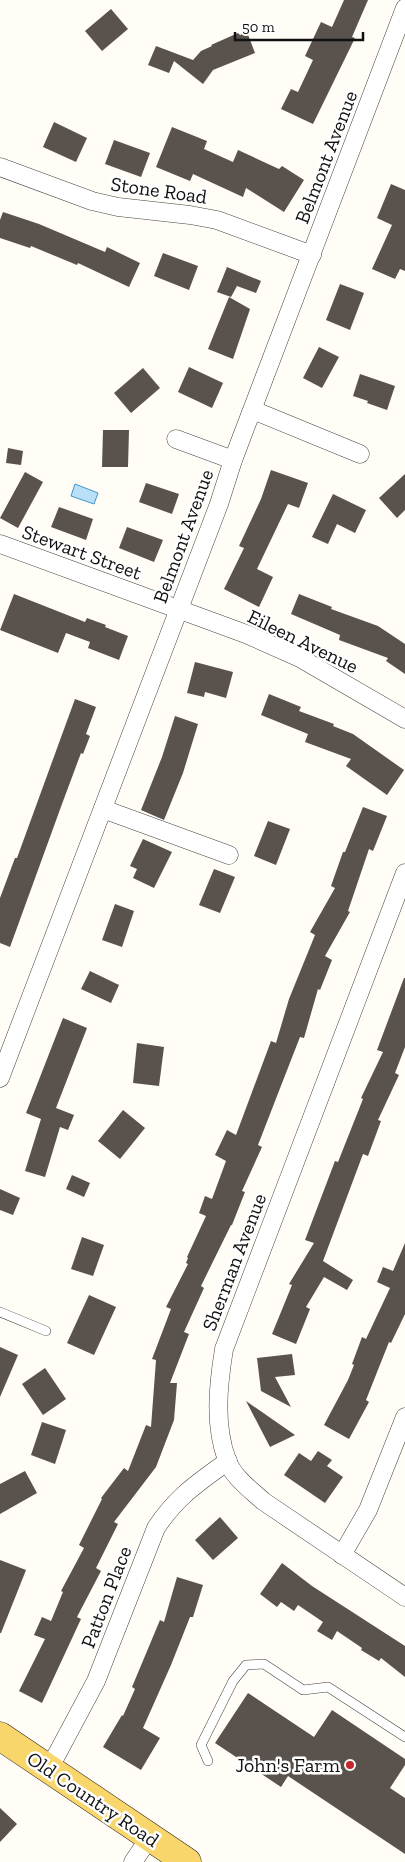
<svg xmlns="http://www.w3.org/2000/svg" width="405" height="1862" viewBox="0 0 405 1862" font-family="'Zilla Slab',serif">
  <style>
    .water { fill: #b9e0f7; stroke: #3f96cf }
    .building { fill: #5a524d }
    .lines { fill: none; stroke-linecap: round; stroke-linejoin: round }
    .lane-casing { stroke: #444; stroke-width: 10 }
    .street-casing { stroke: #444; stroke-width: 19 }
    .primary-casing { stroke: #222; stroke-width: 29 }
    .lane { stroke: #fff; stroke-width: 9 }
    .street { stroke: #fff; stroke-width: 18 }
    .primary { stroke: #f9d66b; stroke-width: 28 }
    .poi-dot { fill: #c4262e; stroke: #fff; stroke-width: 2 }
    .labels { text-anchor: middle; stroke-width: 5; stroke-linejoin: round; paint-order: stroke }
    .street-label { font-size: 20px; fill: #111; stroke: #fff }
    .poi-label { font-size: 20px; fill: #111; stroke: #fff; text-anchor: end }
  </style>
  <rect width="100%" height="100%" fill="#fffdf5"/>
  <polygon class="water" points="75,484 98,493 94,504 71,496"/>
  <g class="building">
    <polygon points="344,0 368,0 352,37 355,38 313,124 281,109 291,89 298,92 313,60 305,56 321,22 332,27"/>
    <polygon points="111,9 128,29 102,51 85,31"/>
    <polygon points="247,32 255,53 213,70 203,84 174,61 169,73 148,65 156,46 193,60 201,51 212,46 211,45 238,33 240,35"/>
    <polygon points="54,122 87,138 76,162 43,147"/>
    <polygon points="172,127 207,141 204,149 233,162 238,150 279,169 282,166 304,180 284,212 246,188 243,197 193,174 190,181 156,167"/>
    <polygon points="114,140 150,153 141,177 105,164"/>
    <polygon points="391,184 405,190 405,271 400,269 395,279 372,269 392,225 377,218"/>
    <polygon points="3,212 39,224 105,252 107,247 140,263 129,287 78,263 77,265 31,246 30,248 0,238 0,220"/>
    <polygon points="163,253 198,266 189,290 154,276"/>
    <polygon points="227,267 261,281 256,293 237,286 231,297 217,292"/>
    <polygon points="340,284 364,293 350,330 326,320"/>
    <polygon points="229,297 250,309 233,359 208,349"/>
    <polygon points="319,347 339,357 322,388 303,378"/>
    <polygon points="189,367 223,383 212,408 178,392"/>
    <polygon points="143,368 160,388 131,413 114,393"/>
    <polygon points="360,374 395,386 387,410 367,403 368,401 353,396"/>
    <polygon points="103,430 129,430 128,467 102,467"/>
    <polygon points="8,448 23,451 21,465 6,463"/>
    <polygon points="271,470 308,483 299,508 288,504 257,569 273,577 259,607 224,589 244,548 239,546 261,499"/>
    <polygon points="25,472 43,482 18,528 0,518"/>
    <polygon points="405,474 405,510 397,518 379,498"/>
    <polygon points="146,483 179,494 172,514 139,502"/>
    <polygon points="333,494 366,510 355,533 337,524 328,544 312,537"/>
    <polygon points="59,507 93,519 86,540 51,527"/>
    <polygon points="127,527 163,540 154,562 119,548"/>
    <polygon points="14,594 85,622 87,618 106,625 105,627 128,636 119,660 88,648 90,642 66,633 58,653 0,630"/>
    <polygon points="299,594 332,607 331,609 378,626 405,644 405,674 386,661 388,658 339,640 340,635 291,614"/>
    <polygon points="195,662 233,672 226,698 205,692 204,697 187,693"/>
    <polygon points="269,694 301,707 299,711 334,724 333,726 353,734 404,770 387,795 346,766 351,759 305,742 308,734 261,715"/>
    <polygon points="75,699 96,707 86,734 90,736 83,754 81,753 62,804 10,947 0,943 0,898 15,858 17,858"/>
    <polygon points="175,716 198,724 183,773 164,820 141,810 162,757"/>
    <polygon points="363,807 387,816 373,851 369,849 348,911 350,912 325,956 332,960 320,990 318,989 304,1038 300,1037 277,1096 258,1145 262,1147 242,1191 245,1192 232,1225 231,1225 201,1286 204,1288 184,1332 189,1334 170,1383 177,1383 174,1420 156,1467 114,1522 118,1524 96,1568 101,1571 77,1617 81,1619 42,1703 19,1691 45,1639 34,1635 42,1617 51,1621 63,1592 61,1591 84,1548 79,1545 102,1499 101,1498 124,1468 128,1471 146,1425 151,1427 156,1360 152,1359 171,1309 166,1307 188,1264 186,1263 188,1258 187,1257 206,1216 199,1213 205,1196 212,1199 226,1161 215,1155 227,1130 236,1135 271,1041 276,1043 289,999 315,935 310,932 335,888 331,886 343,852 345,852"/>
    <polygon points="268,821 290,829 276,865 254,856"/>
    <polygon points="143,839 172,852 154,888 133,878 137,869 130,866"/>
    <polygon points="214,869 235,877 220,913 199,905"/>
    <polygon points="115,904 134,911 122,947 102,940"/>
    <polygon points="90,971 119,985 111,1003 81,989"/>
    <polygon points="404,978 405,978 405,1047 395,1073 399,1075 378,1120 381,1121 368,1156 363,1154 323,1261 353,1280 347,1290 324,1277 306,1307 310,1309 296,1344 272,1334 292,1285 289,1284 314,1243 305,1240 335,1161 338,1162 363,1099 361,1098 383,1052 377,1050"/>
    <polygon points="63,1018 87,1028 56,1108 74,1115 68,1130 60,1127 45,1177 25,1171 41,1119 26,1113"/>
    <polygon points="137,1043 164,1047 159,1086 133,1083"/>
    <polygon points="123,1110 145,1128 120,1159 98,1141"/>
    <polygon points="72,1175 90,1183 84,1197 66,1189"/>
    <polygon points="0,1189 20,1198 13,1215 0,1210"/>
    <polygon points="82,1237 104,1245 93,1276 71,1269"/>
    <polygon points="405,1243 405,1314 391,1343 389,1342 366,1400 369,1402 349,1439 324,1425 348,1380 354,1365 352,1364 362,1337 366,1339 390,1288 377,1282 383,1267 393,1271"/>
    <polygon points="89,1295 116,1307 94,1355 67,1343"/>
    <polygon points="0,1347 18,1355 0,1397"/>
    <polygon points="292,1354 295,1375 275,1377 291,1407 261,1391 257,1358"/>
    <polygon points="45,1368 66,1399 43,1415 22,1384"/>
    <polygon points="246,1401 295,1435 270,1447"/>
    <polygon points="42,1422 66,1430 55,1464 31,1455"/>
    <polygon points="318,1451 332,1460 327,1466 343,1477 325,1503 284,1475 299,1453 311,1461"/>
    <polygon points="25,1471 37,1493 0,1514 0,1484"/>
    <polygon points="220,1517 238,1538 213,1560 195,1540"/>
    <polygon points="0,1560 26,1570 1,1633 0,1633"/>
    <polygon points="282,1563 312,1586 405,1646 405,1677 381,1658 379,1661 361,1650 362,1648 337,1631 332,1640 317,1631 323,1622 298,1605 294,1611 281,1602 277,1607 260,1594"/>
    <polygon points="177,1577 203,1585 193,1617 190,1617 171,1665 143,1728 160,1738 141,1770 103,1747 122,1715 123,1716 135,1689 132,1687 160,1620 164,1622"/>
    <polygon points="248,1693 314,1737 332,1710 405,1759 405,1765 390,1788 405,1798 405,1854 288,1776 281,1787 215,1743"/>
    <polygon points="0,1808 17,1824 0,1842"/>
  </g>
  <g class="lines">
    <defs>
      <g id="lane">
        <polyline points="0,1312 46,1331"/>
        <polyline points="208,1761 201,1745 233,1681 246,1665 264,1664 303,1690 328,1687 405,1737"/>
      </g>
      <g id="street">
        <polyline points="0,167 92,201 118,207 190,215 217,220 312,255"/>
        <polyline points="253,410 360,454"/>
        <polyline points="176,439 233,460"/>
        <polyline points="0,544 246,634 300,658 405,719"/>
        <polyline points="103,809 229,855"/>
        <path d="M405,873l-181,476c-6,37 -10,76 3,111 6,17 23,29 36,41l142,96"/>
        <polyline points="0,1078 219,504 233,460 405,8"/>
        <polyline points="342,1555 368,1510 405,1417"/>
        <path d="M49,1769l47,-88 60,-153c21,-32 42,-45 72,-67"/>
        <polyline points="133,1862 150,1837"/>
      </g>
      <polyline id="primary" points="0,1736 187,1862"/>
    </defs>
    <use href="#lane" class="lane-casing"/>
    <use href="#street" class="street-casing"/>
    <use href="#primary" class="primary-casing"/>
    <use href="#lane" class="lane"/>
    <use href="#street" class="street"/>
    <use href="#primary" class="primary"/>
  </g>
  <circle class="poi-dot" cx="350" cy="1765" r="5"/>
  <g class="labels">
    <g class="street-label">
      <text transform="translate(326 157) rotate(-69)" y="7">Belmont Avenue</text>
      <text transform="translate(159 190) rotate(8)" y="7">Stone Road</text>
      <text transform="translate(183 536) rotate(-70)" y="7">Belmont Avenue</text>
      <text transform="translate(82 552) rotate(20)" y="7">Stewart Street</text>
      <text transform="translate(303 641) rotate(26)" y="7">Eileen Avenue</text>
      <text transform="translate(234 1262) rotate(-69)" y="7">Sherman Avenue</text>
      <text transform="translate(106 1597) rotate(-69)" y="7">Patton Place</text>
      <text transform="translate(93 1799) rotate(34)" y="7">Old Country Road</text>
    </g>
    <g class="poi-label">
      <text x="340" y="1772">John's Farm</text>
    </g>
  </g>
  <path d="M235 32v8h128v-8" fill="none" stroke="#111111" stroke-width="2.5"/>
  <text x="242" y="32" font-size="15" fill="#111111" stroke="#ffffff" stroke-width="4" paint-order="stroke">50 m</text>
</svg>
